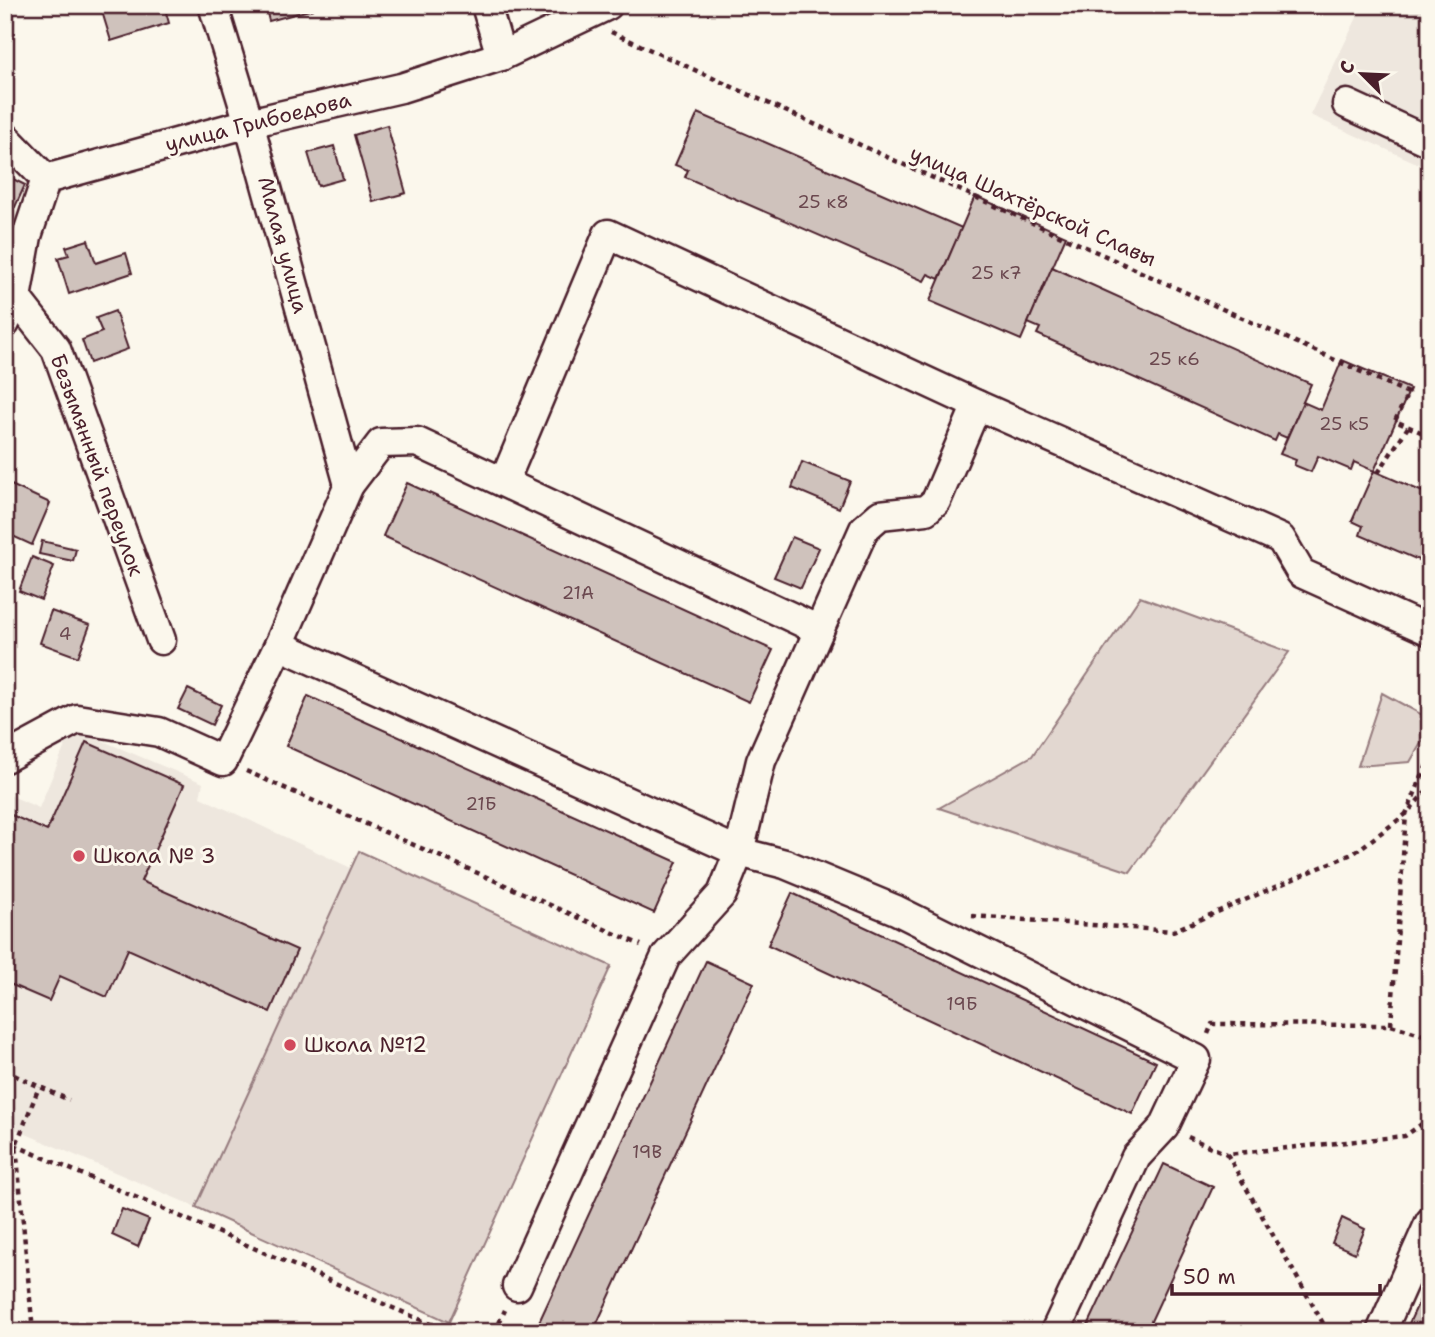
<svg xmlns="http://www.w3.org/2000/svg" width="1435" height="1337" viewBox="0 0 1435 1337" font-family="'Shantell Sans',sans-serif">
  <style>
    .built { fill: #eee7de }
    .green { fill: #e2d7d0; stroke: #967b7e; stroke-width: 2 }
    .building { fill: #cfc2bc; stroke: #4a1f2b; stroke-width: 2 }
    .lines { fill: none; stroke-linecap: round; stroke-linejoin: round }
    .minor-casing { stroke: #4a1f2b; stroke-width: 33 }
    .path { stroke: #4a1f2b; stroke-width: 4.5; stroke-dasharray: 5 5; stroke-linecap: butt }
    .minor { stroke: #fbf7ec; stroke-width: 28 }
    .poi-dot { fill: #d1495b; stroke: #fbf7ec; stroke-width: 2.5 }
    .labels { text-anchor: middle; stroke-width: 6; stroke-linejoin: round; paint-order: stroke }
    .number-label { font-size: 18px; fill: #6b484f }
    .street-label { font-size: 21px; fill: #4a1f2b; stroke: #fbf7ec }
    .poi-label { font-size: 21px; fill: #4a1f2b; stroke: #fbf7ec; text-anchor: start }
  </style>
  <rect width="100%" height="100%" fill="#fbf7ec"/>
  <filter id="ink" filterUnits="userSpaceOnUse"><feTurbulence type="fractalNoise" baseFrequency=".0143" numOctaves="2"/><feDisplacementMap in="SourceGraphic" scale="14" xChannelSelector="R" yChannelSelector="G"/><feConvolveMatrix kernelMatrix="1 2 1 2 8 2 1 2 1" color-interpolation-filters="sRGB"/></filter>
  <g filter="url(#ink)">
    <g class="built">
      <polygon points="1363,5 1430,5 1430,169 1310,115"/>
      <polygon points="70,734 91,736 203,783 200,797 351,868 359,851 611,966 449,1322 196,1207 5,1125 5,793 39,808"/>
    </g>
    <g class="green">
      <polygon points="1140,597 1289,652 1130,872 939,808 1032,756"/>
      <polygon points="1382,693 1430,719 1430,728 1410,762 1358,766"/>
      <polygon points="359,851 611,966 449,1322 196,1207"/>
    </g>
    <g class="building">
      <polygon points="100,5 164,5 169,23 111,41"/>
      <polygon points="265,5 312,5 313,9 269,21"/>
      <polygon points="698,113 962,228 939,279 928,274 924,281 685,177 688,170 675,165"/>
      <polygon points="387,125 406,193 373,202 354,135"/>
      <polygon points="334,146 343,179 318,186 308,153"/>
      <polygon points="5,175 25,185 15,207 5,203"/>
      <polygon points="975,196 1066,236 1021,340 930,301"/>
      <polygon points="88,240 96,263 126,253 132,273 69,294 58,258 69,255 66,247"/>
      <polygon points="1052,267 1311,384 1287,438 1278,434 1275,441 1037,334 1040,328 1028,323"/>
      <polygon points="115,311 128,349 90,363 82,340 102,332 96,318"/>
      <polygon points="1342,360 1410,389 1374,471 1354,462 1351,470 1318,456 1311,472 1294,465 1296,460 1280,454 1303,402 1321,410"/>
      <polygon points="802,462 850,481 839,508 792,488"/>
      <polygon points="1374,471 1430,495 1430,565 1360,535 1363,526 1352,521"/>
      <polygon points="407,483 773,650 749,702 383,536"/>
      <polygon points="9,484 50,503 32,545 6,533 10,525 5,523 5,492"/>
      <polygon points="792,537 819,548 801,588 774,577"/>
      <polygon points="42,541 76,549 73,561 39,554"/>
      <polygon points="32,557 54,566 41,600 19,591"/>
      <polygon points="51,611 90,625 78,657 40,643"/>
      <polygon points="188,689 221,705 212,725 178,709"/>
      <polygon points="308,696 677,862 654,913 286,746"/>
      <polygon points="86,742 184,785 141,881 297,950 270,1012 128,949 107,997 60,976 49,1001 5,982 5,975 14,956 5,952 5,911 13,893 5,889 5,812 47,831"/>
      <polygon points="792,893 1156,1062 1132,1114 768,945"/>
      <polygon points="706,961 754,983 593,1332 561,1332 539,1322"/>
      <polygon points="1164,1164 1213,1187 1146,1332 1085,1332"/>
      <polygon points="122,1209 149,1220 138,1247 112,1235"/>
      <polygon points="1342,1218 1365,1229 1355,1253 1332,1243"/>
      <polygon points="1430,1278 1430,1332 1405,1332"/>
    </g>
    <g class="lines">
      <defs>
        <g id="minor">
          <polyline points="213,5 249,123 349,485"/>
          <polyline points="486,5 501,56"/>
          <polyline points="1347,104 1430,142"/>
          <polyline points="5,137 46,179"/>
          <polyline points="46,179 249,123 401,88 501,56 608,5"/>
          <polyline points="16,298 56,349 161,640"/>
          <polyline points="5,323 16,298 27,236 46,179"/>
          <polyline points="504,482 608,234 977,405 1281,539 1301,573 1430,631"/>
          <polyline points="279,645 739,852 785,864 896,910 1196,1059 1164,1127 1136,1157 1055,1332"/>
          <polyline points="5,758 77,719 159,732 223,761 279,645 349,485 381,443 417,442 819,630"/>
          <polyline points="517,1286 666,956 722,894 739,852 761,761 864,529 880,515 926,510 936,501 977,405"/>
          <polyline points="1381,1332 1430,1222"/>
        </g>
      </defs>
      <use href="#minor" class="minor-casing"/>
      <g class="path">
        <polyline points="611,32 1408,393 1395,421 1430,436"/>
        <polyline points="1378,473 1408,427"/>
        <polyline points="246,771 641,945"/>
        <polyline points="972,916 1173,931 1354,853 1406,814 1430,787"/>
        <polyline points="1391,1025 1406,814 1430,758"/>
        <polyline points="1208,1034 1212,1024 1391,1025 1430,1037"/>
        <polyline points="5,1071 69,1100"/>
        <polyline points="1188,1137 1227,1154"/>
        <polyline points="5,1141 449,1332"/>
        <polyline points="33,1332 16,1145 39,1087"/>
        <polyline points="495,1332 505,1310"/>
        <polyline points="1328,1332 1227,1154 1405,1136 1430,1118"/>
      </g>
      <use href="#minor" class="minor"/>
    </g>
  </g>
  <g class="poi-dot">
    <circle cx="79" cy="856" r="7"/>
    <circle cx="290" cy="1045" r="7"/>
  </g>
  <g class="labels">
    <g class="number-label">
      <text x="823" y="208">25 к8</text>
      <text x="996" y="279">25 к7</text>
      <text x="1174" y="365">25 к6</text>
      <text x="1344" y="430">25 к5</text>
      <text x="578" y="599">21А</text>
      <text x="65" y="640">4</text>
      <text x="481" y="810">21Б</text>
      <text x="962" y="1010">19Б</text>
      <text x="647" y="1158">19В</text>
    </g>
    <g class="street-label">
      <text transform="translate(258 122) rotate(-14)" y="7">улица Грибоедова</text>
      <text transform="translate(1033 206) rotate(24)" y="7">улица Шахтёрской Славы</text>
      <text transform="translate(283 245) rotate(75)" y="7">Малая улица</text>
      <text transform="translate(97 465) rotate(70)" y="7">Безымянный переулок</text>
    </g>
    <g class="poi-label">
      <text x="93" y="863">Школа № 3</text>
      <text x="304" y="1052">Школа №12</text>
    </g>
  </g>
  <rect width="1435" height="1337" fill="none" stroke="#fbf7ec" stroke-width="28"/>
  <rect x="14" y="14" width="1407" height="1309" fill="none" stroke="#4a1f2b" stroke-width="2.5" filter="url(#ink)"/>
  <g transform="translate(1362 74) rotate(294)" stroke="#fbf7ec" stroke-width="5" paint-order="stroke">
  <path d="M0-5L12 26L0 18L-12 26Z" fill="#4a1f2b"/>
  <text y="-10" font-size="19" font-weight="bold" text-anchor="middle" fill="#4a1f2b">С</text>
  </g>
  <path d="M1172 1284v10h208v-10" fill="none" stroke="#4a1f2b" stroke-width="3.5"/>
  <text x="1183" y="1284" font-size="21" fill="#4a1f2b" stroke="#fbf7ec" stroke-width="5" paint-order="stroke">50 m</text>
</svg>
